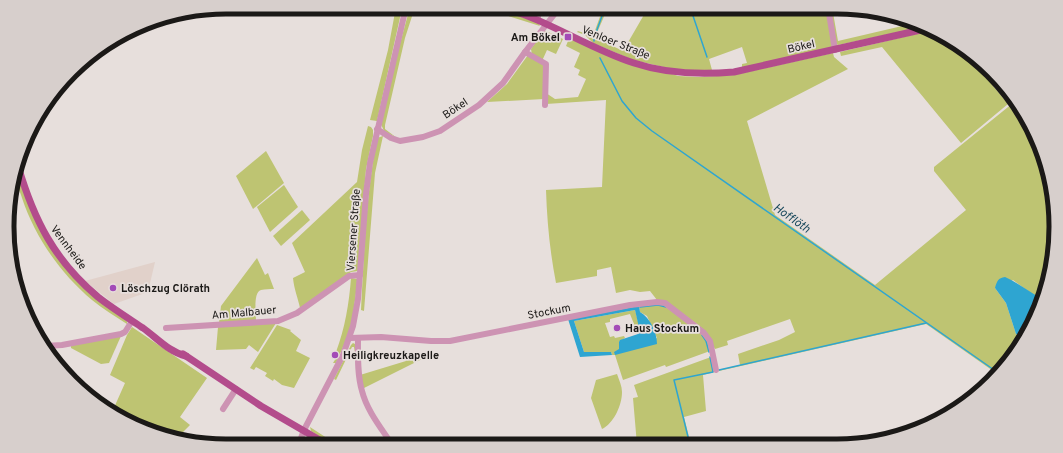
<svg xmlns="http://www.w3.org/2000/svg" width="1063" height="453" viewBox="0 0 1063 453" font-family="Overpass,sans-serif">
  <style>
    .built { fill: #e1d1ca }
    .green { fill: #bec472 }
    .water { fill: #2ea5d1 }
    .lines { fill: none; stroke-linecap: round; stroke-linejoin: round }
    .stream { stroke: #2ea5d1; stroke-width: 1.5 }
    .minor { stroke: #cd93b3; stroke-width: 6 }
    .major { stroke: #b34c8c; stroke-width: 7 }
    .poi-dot { fill: #a34bb7; stroke: #e7dfdc; stroke-width: 1.5 }
    .labels { text-anchor: middle; stroke-width: 3.5; stroke-linejoin: round; paint-order: stroke }
    .poi-label { font-size: 11px; font-weight: bold; fill: #1b1917; stroke: #e7dfdc; text-anchor: start }
    .street-label { font-size: 11px; fill: #1b1917; stroke: #e7dfdc }
    .water-label { font-size: 12px; font-style: italic; fill: #1c4b5e; stroke: #e7dfdc }
    .rim { fill: none; stroke: #1b1917; stroke-width: 5 }
  </style>
  <rect width="100%" height="100%" fill="#e7dfdc"/>
  <polygon class="built" points="155,262 148,292 114,304 85,281"/>
  <g class="green">
    <polygon points="396,7 402,7 401,13 377,121 370,120 388,50"/>
    <polygon points="410,7 415,7 405,38 385,125 385,129 397,138 384,131 381,124 392,73"/>
    <polygon points="460,7 493,7 538,23 540,26 505,15"/>
    <polygon points="600,7 604,7 606,12 596,35 596,38 623,51 645,13 642,7 826,7 832,47 742,68 742,64 747,63 742,47 709,59 712,70 711,73 677,70 633,60 593,43 585,35 577,32 578,31 593,36 602,11"/>
    <polygon points="829,7 832,7 838,41 915,23 922,27 838,45 836,44"/>
    <polygon points="546,31 563,39 556,54 547,50 542,61 532,55 531,49 543,32"/>
    <polygon points="929,31 966,53 1008,104 961,143 882,47 841,56 840,52"/>
    <path d="M565,40l12,1 101,35 21,1 35,-2 99,-22 1,4 14,12 -101,52 28,94 100,70 91,-75 -32,-39v-4l79,-64 20,27 23,82 -13,87 -11,-5 -19,-14 -18,8 11,15 10,31 8,4 -5,11 -23,24 -70,-49 -207,47 -1,-1 22,-5 -2,-11 41,-14 16,-8 -5,-13 -63,22 1,4 -13,4 -11,-19 -7,-6 -32,-23 -8,-1 -7,-9 -10,1 -10,-2 -14,3 -5,-26 -14,3v6l-41,7c-6,-31 -9,-61 -10,-93l56,-3 4,-87 -60,4v-11l9,6 23,-2 8,-18 -8,-4 2,-5 -6,-3 6,-14 -14,-7 2,-5z"/>
    <polygon points="528,55 544,65 544,99 487,102 507,84"/>
    <path d="M368,126l3,1 2,3v6l-7,33 -8,102 -7,1 -51,36c-2,-10 -6,-19 -7,-30l12,-6 -13,-29 65,-61 5,-32z"/>
    <path d="M383,136l-8,37 -11,138 -3,-1c3,-57 5,-115 16,-172z"/>
    <polygon points="266,151 284,183 253,209 236,176"/>
    <path d="M17,169l38,86 72,66v3c-12,-8 -24,-15 -35,-24 -32,-27 -57,-63 -70,-102 -3,-10 -9,-20 -5,-29z"/>
    <polygon points="284,185 298,207 270,232 257,207"/>
    <polygon points="302,210 310,220 281,246 273,236"/>
    <path d="M257,258l8,17 3,-2 6,16c-4,0 -9,0 -13,1 -8,2 -5,24 -5,31l-37,2 2,-17z"/>
    <path d="M351,278l7,1 -6,42 -6,19 -10,23h-3l5,-8 -2,-3c9,-24 13,-48 15,-74z"/>
    <polygon points="658,304 663,305 695,328 707,340 710,351 666,367 665,365 623,380 615,355 612,355 611,352 584,352 574,321 635,310 640,329 638,334 630,314 610,319 610,322 605,323 610,337 614,336 615,338 624,336 625,338 619,342 619,349 657,338 647,316 640,312 639,306"/>
    <polygon points="276,323 258,352 249,345 246,349 216,350 218,327"/>
    <polygon points="277,325 291,330 290,331 301,340 296,351 310,358 294,388 282,385 274,379 273,381 265,376 267,373 256,367 254,370 250,368"/>
    <polygon points="132,327 207,378 180,417 190,425 177,438 156,434 113,410 125,383 110,375 127,335"/>
    <polygon points="121,336 109,363 101,364 71,348 71,345"/>
    <polygon points="353,343 355,344 356,353 355,353 354,347 352,347 336,380 334,379 351,345"/>
    <polygon points="426,357 362,389 360,375 406,361 405,358"/>
    <polygon points="711,357 715,372 703,375 706,411 684,417 691,445 637,445 633,398 638,397 634,385"/>
    <path d="M617,374c2,6 5,12 5,18 0,14 -9,32 -20,37l-11,-31 5,-18z"/>
    <polygon points="310,427 339,446 334,446 311,431"/>
  </g>
  <g class="water">
    <path d="M1005,277c14,6 25,16 38,22l-19,39 -8,-4 -10,-31 -11,-15c2,-7 3,-10 10,-11z"/>
    <path d="M639,306l1,6c10,6 17,20 17,32l-42,11 -1,-3 5,-3v-7l1,-2 18,-6 2,-2 -5,-22 -61,11 10,31h27l1,3 -32,2 -12,-38z"/>
  </g>
  <g class="lines">
    <g class="stream">
      <polyline points="602,7 604,11 604,13"/>
      <polyline points="690,7 707,57"/>
      <polyline points="594,41 594,38 602,16"/>
      <polyline points="600,58 622,101 636,118 652,131 997,372"/>
      <polyline points="640,307 658,305 666,307"/>
      <polyline points="702,335 706,341 709,352"/>
      <polyline points="719,370 926,323"/>
      <polyline points="690,445 674,380 713,372 710,357"/>
    </g>
    <g class="minor">
      <polyline points="538,7 538,19"/>
      <polyline points="828,7 835,50"/>
      <polyline points="525,52 546,64 545,105"/>
      <polyline points="377,129 391,138 400,141 423,137 440,131 479,105 503,83 525,52 560,7"/>
      <polyline points="166,328 278,321 297,313 349,276 360,275"/>
      <polyline points="350,338 381,337 431,341 450,341 630,305 657,302 665,303 704,333 710,341 716,370"/>
      <path d="M358,338c0,17 -1,36 4,53 5,20 20,38 31,55"/>
      <polyline points="45,346 62,345 121,334 125,332 132,321"/>
      <polyline points="223,409 236,389"/>
      <polyline points="205,441 207,443"/>
      <polyline points="298,446 304,430 343,355 353,326 358,299 366,194 370,163 406,7"/>
    </g>
    <g class="major">
      <path d="M501,7c47,13 87,41 133,56 33,11 66,12 100,9l191,-43"/>
      <path d="M18,166c16,54 36,94 80,131 14,11 30,21 45,31 14,10 26,24 43,28"/>
      <polyline points="183,354 261,406 330,446"/>
    </g>
  </g>
  <g class="poi-dot">
    <rect x="564" y="33" width="8" height="8" rx="2"/>
    <circle cx="113" cy="288" r="4"/>
    <circle cx="617" cy="328" r="4"/>
    <circle cx="335" cy="355" r="4"/>
  </g>
  <g class="labels">
    <g class="poi-label">
      <text x="560" y="41" text-anchor="end">Am Bökel</text>
      <text x="121" y="292">Löschzug Clörath</text>
      <text x="625" y="332">Haus Stockum</text>
      <text x="343" y="359">Heiligkreuzkapelle</text>
    </g>
    <g class="street-label">
      <text transform="translate(616 42) rotate(22)" y="4">Venloer Straße</text>
      <text transform="translate(801 46) rotate(-13)" y="4">Bökel</text>
      <text transform="translate(455 108) rotate(-34)" y="4">Bökel</text>
      <text transform="translate(353 230) rotate(-86)" y="4">Viersener Straße</text>
      <text transform="translate(69 247) rotate(53)" y="4">Vennheide</text>
      <text transform="translate(549 311) rotate(-11)" y="4">Stockum</text>
      <text transform="translate(244 312) rotate(-5)" y="4">Am Malbauer</text>
    </g>
    <g class="water-label">
      <text transform="translate(792 218) rotate(35)" y="4">Hofflöth</text>
    </g>
  </g>
  <path d="M0 0H1063V453H0ZM226 14H837A212 212 0 0 1 1049 226V227A212 212 0 0 1 837 439H226A212 212 0 0 1 14 227V226A212 212 0 0 1 226 14Z" fill="#d7cfcc" fill-rule="evenodd"/>
  <path class="rim" d="M226 14H837A212 212 0 0 1 1049 226V227A212 212 0 0 1 837 439H226A212 212 0 0 1 14 227V226A212 212 0 0 1 226 14Z"/>
</svg>
